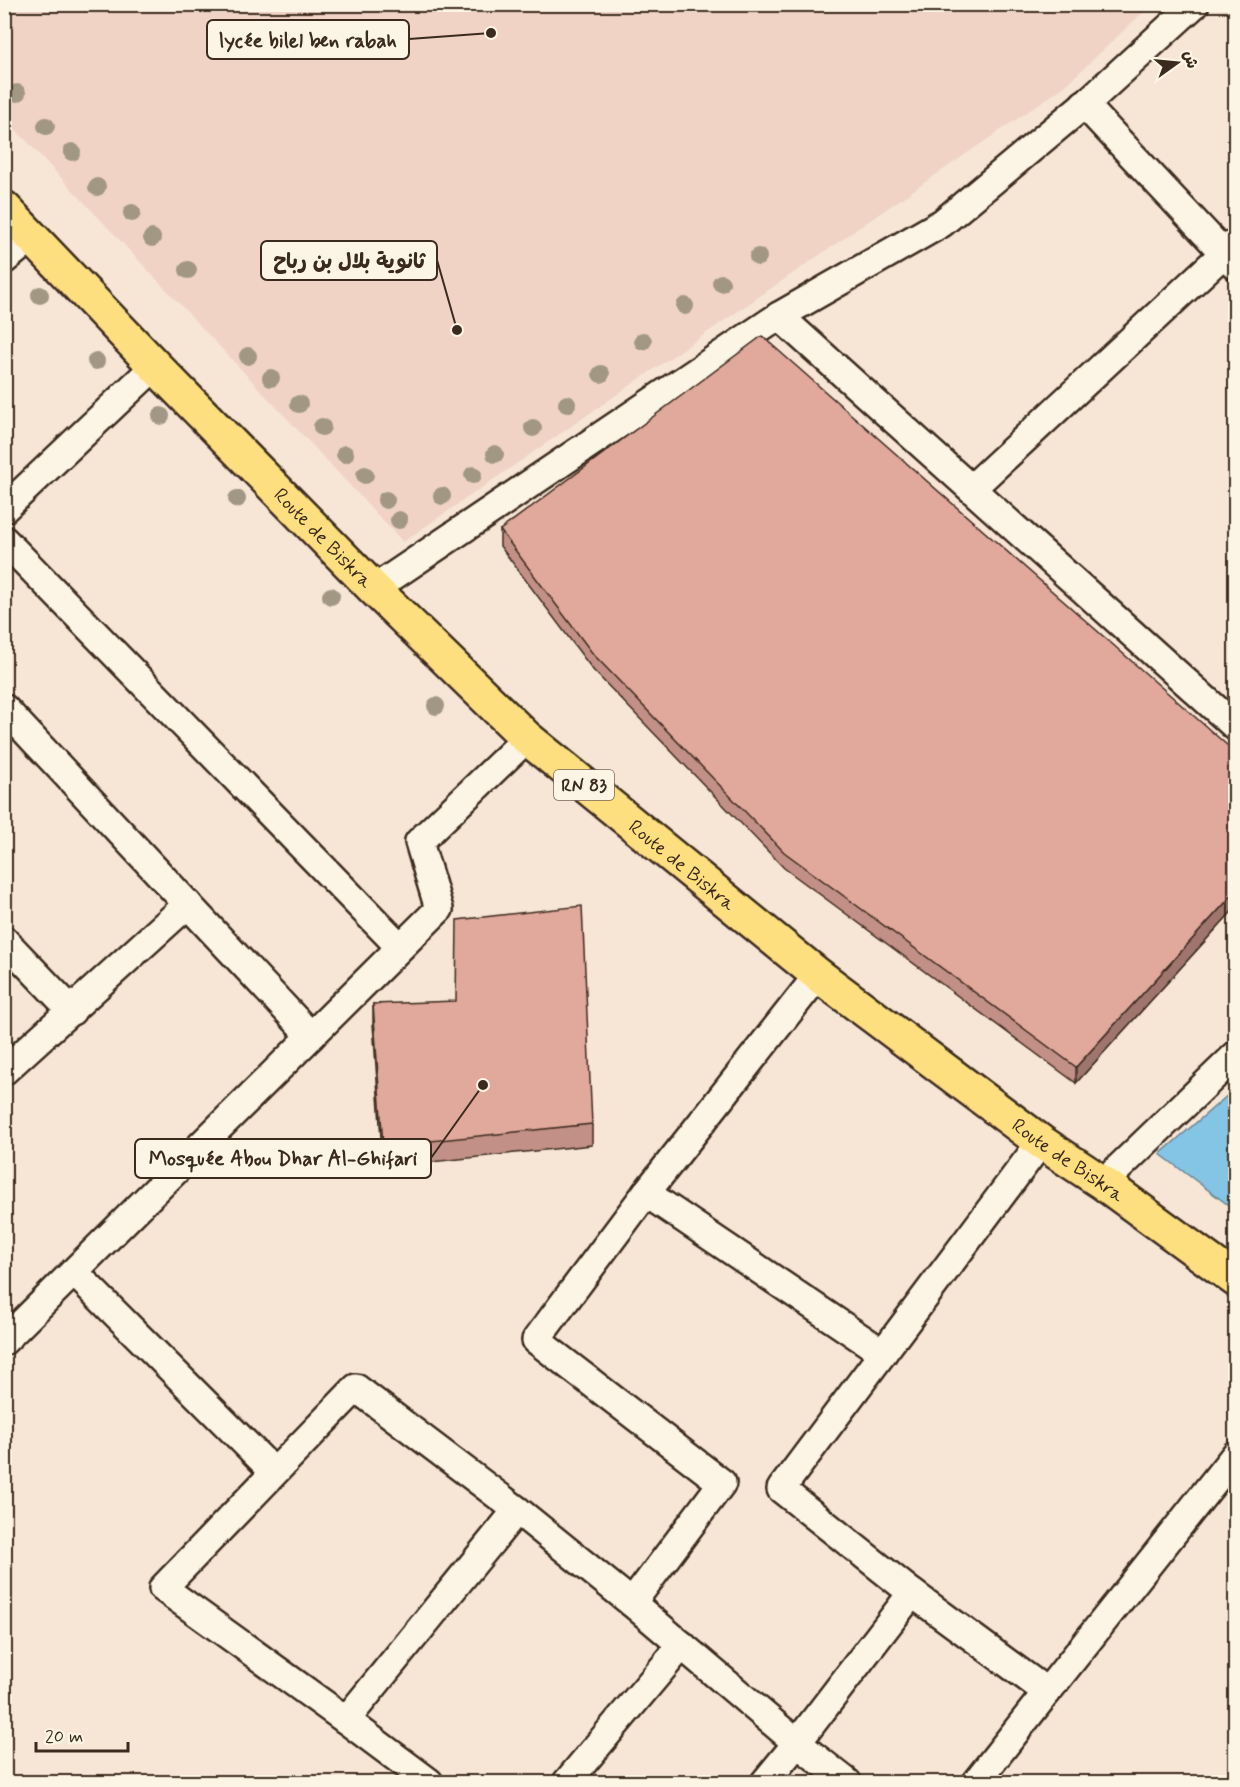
<svg xmlns="http://www.w3.org/2000/svg" width="1240" height="1787" viewBox="0 0 1240 1787" font-family="Mynerve,'Playpen Sans Arabic',sans-serif">
  <style>
    .built { fill: #f0d3c5 }
    .water { fill: #84c5e5; stroke: #678795; stroke-width: 1.5 }
    .lines { fill: none; stroke-linecap: round; stroke-linejoin: round }
    .minor-casing { stroke: #3b2a1e; stroke-width: 32 }
    .primary-casing { stroke: #3b2a1e; stroke-width: 38 }
    .minor { stroke: #fcf5e5; stroke-width: 27 }
    .primary { stroke: #fedf80; stroke-width: 33 }
    .tree { fill: #a19782 }
    .wall { fill: #c29086; stroke: #3b2a1e; stroke-width: 1.5 }
    .shaded-wall { fill: #9e766d; stroke: #3b2a1e; stroke-width: 1.5 }
    .building { fill: #e1a89c; stroke: #3b2a1e; stroke-width: 1.5 }
    .labels { text-anchor: middle; stroke-width: 4.5; stroke-linejoin: round; paint-order: stroke }
    .shield { fill: #fcf5e5; stroke: #75675a; stroke-width: 1.5 }
    .shield-label { font-size: 18px; font-weight: bold; fill: #3b2a1e }
    .street-label { font-size: 20px; fill: #3b2a1e; stroke: #fcf5e5 }
    .leader { fill: none; stroke: #3b2a1e; stroke-width: 2 }
    .callout-dot { fill: #3b2a1e; stroke: #fcf5e5; stroke-width: 2 }
    .callout { fill: #fcf5e5; stroke: #3b2a1e; stroke-width: 2 }
    .callout-label { font-size: 21px; text-anchor: middle; font-weight: bold; fill: #3b2a1e }
  </style>
  <rect width="100%" height="100%" fill="#f7e6d6"/>
  <filter id="ink" filterUnits="userSpaceOnUse"><feTurbulence type="fractalNoise" baseFrequency=".0167" numOctaves="2"/><feDisplacementMap in="SourceGraphic" scale="12" xChannelSelector="R" yChannelSelector="G"/><feConvolveMatrix kernelMatrix="1 2 1 2 8 2 1 2 1" color-interpolation-filters="sRGB"/></filter>
  <g filter="url(#ink)">
    <polygon class="built" points="5,4 1151,4 1151,5 1065,86 403,542 5,118"/>
    <polygon class="water" points="1235,1089 1235,1210 1160,1154"/>
    <g class="lines">
      <defs>
        <g id="minor">
          <polyline points="1084,104 1235,265"/>
          <polyline points="4,260 31,238"/>
          <polyline points="779,316 1236,727"/>
          <polyline points="972,488 1236,242"/>
          <polyline points="4,509 155,366"/>
          <polyline points="4,540 400,947"/>
          <polyline points="374,589 779,316 942,223 1092,98 1195,4"/>
          <polyline points="4,708 311,1036"/>
          <polyline points="4,940 72,1011"/>
          <polyline points="818,975 646,1193 536,1340 722,1483 632,1603 797,1743 912,1593 781,1489 1041,1142"/>
          <polyline points="4,1071 188,904"/>
          <polyline points="1103,1183 1236,1055"/>
          <polyline points="646,1193 883,1353"/>
          <polyline points="74,1272 274,1472"/>
          <polyline points="4,1341 439,909 419,842 527,738"/>
          <polyline points="912,1593 1047,1692 1236,1454"/>
          <polyline points="346,1720 163,1588 356,1388 517,1510"/>
          <polyline points="429,1782 346,1720 517,1510 632,1603"/>
          <polyline points="567,1782 682,1645"/>
          <polyline points="765,1782 797,1743 847,1782"/>
          <polyline points="976,1782 1047,1692"/>
        </g>
        <g id="primary">
          <path id="s1" d="M4,208l151,158 219,223 153,149 291,237 223,167 62,41 133,97"/>
        </g>
      </defs>
      <use href="#minor" class="minor-casing"/>
      <use href="#primary" class="primary-casing"/>
      <use href="#minor" class="minor"/>
      <use href="#primary" class="primary"/>
    </g>
    <g class="tree">
      <circle cx="17" cy="93" r="9"/>
      <circle cx="46" cy="126" r="9"/>
      <circle cx="72" cy="152" r="9"/>
      <circle cx="97" cy="187" r="9"/>
      <circle cx="132" cy="213" r="9"/>
      <circle cx="152" cy="238" r="9"/>
      <circle cx="758" cy="257" r="9"/>
      <circle cx="188" cy="270" r="9"/>
      <circle cx="721" cy="283" r="9"/>
      <circle cx="40" cy="295" r="9"/>
      <circle cx="685" cy="306" r="9"/>
      <circle cx="643" cy="341" r="9"/>
      <circle cx="248" cy="356" r="9"/>
      <circle cx="96" cy="361" r="9"/>
      <circle cx="601" cy="374" r="9"/>
      <circle cx="271" cy="378" r="9"/>
      <circle cx="299" cy="404" r="9"/>
      <circle cx="567" cy="404" r="9"/>
      <circle cx="161" cy="416" r="9"/>
      <circle cx="322" cy="427" r="9"/>
      <circle cx="533" cy="428" r="9"/>
      <circle cx="345" cy="454" r="9"/>
      <circle cx="495" cy="454" r="9"/>
      <circle cx="365" cy="475" r="9"/>
      <circle cx="473" cy="475" r="9"/>
      <circle cx="442" cy="496" r="9"/>
      <circle cx="237" cy="499" r="9"/>
      <circle cx="386" cy="500" r="9"/>
      <circle cx="399" cy="520" r="9"/>
      <circle cx="331" cy="596" r="9"/>
      <circle cx="436" cy="706" r="9"/>
    </g>
    <g class="wall">
      <polygon points="500,530 1236,753 1236,907 1076,1083 784,868 593,670 500,546"/>
      <polygon points="373,1004 592,1124 592,1145 383,1167 373,1024"/>
    </g>
    <polygon class="shaded-wall" points="1236,891 1236,907 1076,1083 1076,1067"/>
    <g class="building">
      <polygon points="762,336 1236,753 1236,891 1076,1067 784,852 593,654 500,530"/>
      <polygon points="582,906 592,1124 383,1146 373,1004 456,1001 457,920"/>
    </g>
  </g>
  <g class="labels">
    <rect class="shield" x="554" y="770" width="60" height="30" rx="4.5"/>
    <g class="shield-label">
      <text x="584" y="791">RN 83</text>
    </g>
    <g class="street-label">
      <text dy="7" stroke="none"><textPath href="#s1" startOffset="459">Route de Biskra</textPath></text>
      <text dy="7" stroke="none"><textPath href="#s1" startOffset="945">Route de Biskra</textPath></text>
      <text dy="7" stroke="none"><textPath href="#s1" startOffset="1431">Route de Biskra</textPath></text>
    </g>
  </g>
  <path class="leader" d="M491 33L409 39M457 330L437 260M483 1085L431 1158"/>
  <g class="callout-dot">
    <circle cx="491" cy="33" r="6"/>
    <circle cx="457" cy="330" r="6"/>
    <circle cx="483" cy="1085" r="6"/>
  </g>
  <g class="callout">
    <rect x="207" y="20" width="202" height="39" rx="6"/>
    <rect x="261" y="241" width="176" height="39" rx="6"/>
    <rect x="135" y="1139" width="296" height="39" rx="6"/>
  </g>
  <g class="callout-label">
    <text x="308" y="47">lycée bilel ben rabah</text>
    <text x="349" y="268">ثانوية بلال بن رباح</text>
    <text x="283" y="1165">Mosquée Abou Dhar Al-Ghifari</text>
  </g>
  <rect width="1240" height="1787" fill="none" stroke="#fcf5e5" stroke-width="24"/>
  <rect x="12" y="12" width="1216" height="1763" fill="none" stroke="#3b2a1e" stroke-width="2" filter="url(#ink)"/>
  <g transform="translate(1177 63) rotate(75)" stroke="#fcf5e5" stroke-width="4.5" paint-order="stroke">
  <path d="M0-4.5L10 22L0 15L-10 22Z" fill="#3b2a1e"/>
  <text y="-9" font-size="16" font-weight="bold" text-anchor="middle" fill="#3b2a1e">ش</text>
  </g>
  <path d="M36 1742v9h92v-9" fill="none" stroke="#3b2a1e" stroke-width="3"/>
  <text x="45" y="1742" font-size="18" fill="#3b2a1e" stroke="#fcf5e5" stroke-width="4.5" paint-order="stroke">20 m</text>
</svg>
